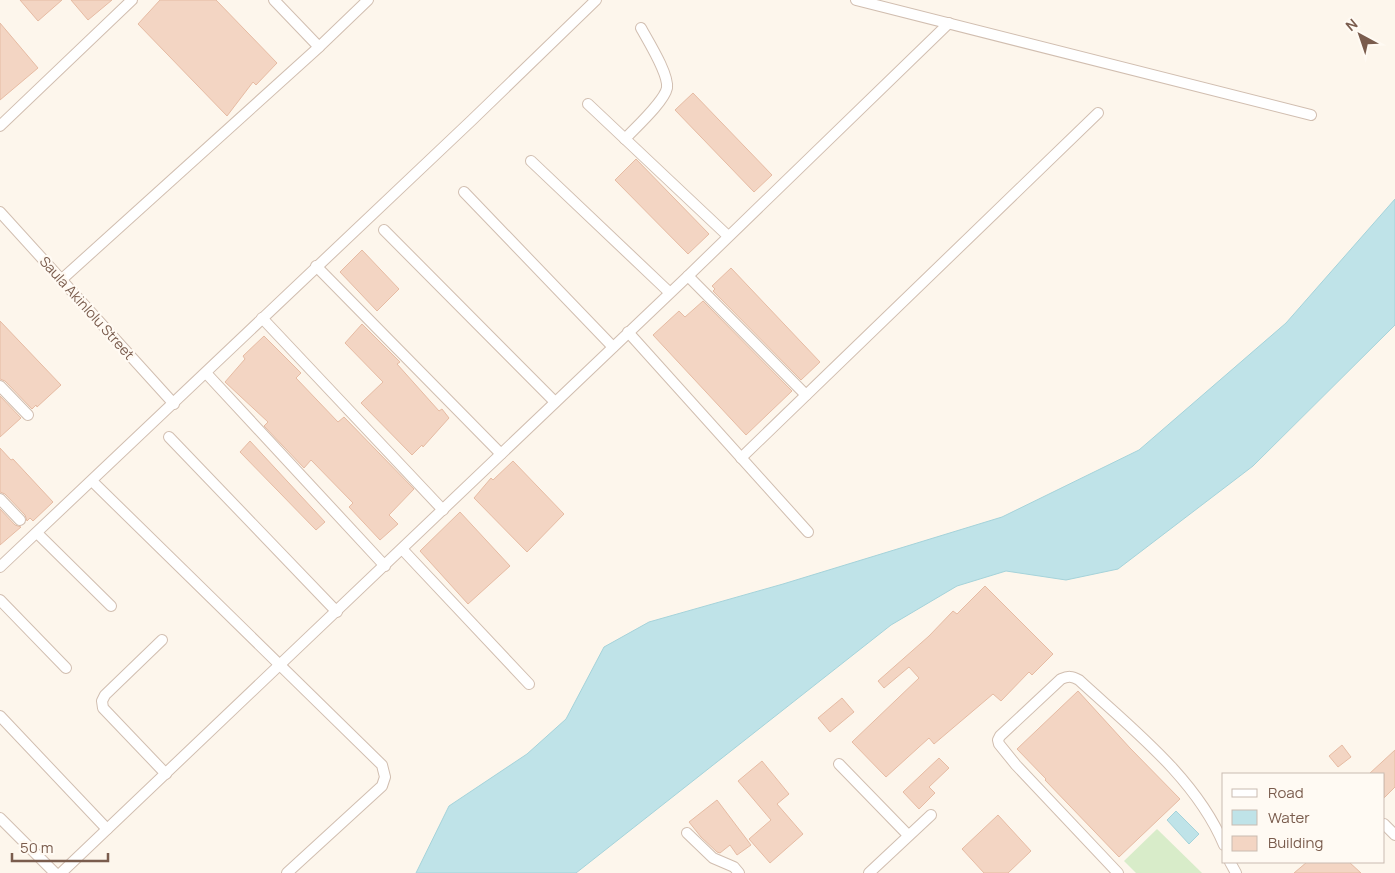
<svg xmlns="http://www.w3.org/2000/svg" width="1395" height="873" viewBox="0 0 1395 873" font-family="Manrope,sans-serif">
  <style>
    .green { fill: #d8ecc9 }
    .water { fill: #bfe3e8; stroke: #a5d3da }
    .building { fill: #f3d5c3; stroke: #e6bba3 }
    .lines { fill: none; stroke-linecap: round; stroke-linejoin: round }
    .minor-casing { stroke: #d1beb0; stroke-width: 12 }
    .minor { stroke: #fff; stroke-width: 10 }
    .labels { text-anchor: middle; stroke-width: 4.5; stroke-linejoin: round; paint-order: stroke }
    .street-label { font-size: 14px; fill: #7a5c4d; stroke: #fffaf3 }
  </style>
  <rect width="100%" height="100%" fill="#fdf6ec"/>
  <polygon class="green" points="1157,829 1202,873 1136,873 1124,861"/>
  <g class="water">
    <polygon points="1395,199 1395,325 1253,466 1118,569 1066,580 1006,571 957,586 891,625 576,873 416,873 449,806 527,754 566,719 604,647 649,622 783,584 1002,517 1139,450 1286,323"/>
    <polygon points="1176,811 1199,834 1189,844 1167,820"/>
  </g>
  <g class="building">
    <polygon points="20,0 62,0 38,21"/>
    <polygon points="71,0 112,0 88,20"/>
    <polygon points="160,0 216,0 277,63 256,85 253,82 227,116 138,24"/>
    <polygon points="0,23 38,68 0,100"/>
    <polygon points="693,93 772,175 754,192 675,110"/>
    <polygon points="636,159 709,234 688,254 615,180"/>
    <polygon points="362,250 399,289 377,311 340,272"/>
    <polygon points="731,268 820,362 801,380 713,291 715,289 712,286"/>
    <polygon points="703,301 792,391 746,435 653,335 679,311 685,317"/>
    <polygon points="0,321 61,385 37,407 36,405 32,409 5,381 0,379"/>
    <polygon points="362,324 400,362 397,364 439,411 442,409 449,418 423,447 422,445 412,455 361,403 383,382 345,343"/>
    <polygon points="264,336 301,373 296,378 338,422 344,417 414,489 389,515 398,524 380,540 349,507 353,503 311,460 304,468 264,426 268,422 225,382 245,359 243,356"/>
    <polygon points="0,396 21,418 0,437"/>
    <polygon points="250,441 325,522 316,530 240,452"/>
    <polygon points="0,448 11,460 13,459 53,502 33,521 30,518 27,521 25,515 5,494 0,492"/>
    <polygon points="513,461 564,514 527,552 474,498 491,478 493,480"/>
    <polygon points="0,509 15,525 21,527 0,545"/>
    <polygon points="460,512 510,566 468,604 420,551"/>
    <polygon points="985,586 1053,654 1032,675 1029,672 1001,701 993,694 934,744 929,738 886,777 852,742 919,678 909,667 884,688 878,681 929,636 953,611 957,614"/>
    <polygon points="1078,691 1130,748 1180,799 1119,857 1045,780 1046,779 1017,749"/>
    <polygon points="842,698 854,712 830,732 818,718"/>
    <polygon points="1342,745 1351,757 1338,767 1329,756"/>
    <polygon points="1395,750 1395,787 1384,798 1384,774 1369,774"/>
    <polygon points="939,758 949,768 929,787 935,793 919,809 903,792"/>
    <polygon points="762,761 789,794 777,804 803,834 770,863 749,839 771,820 738,781"/>
    <polygon points="717,800 751,845 737,855 730,845 720,853 717,852 701,837 689,822"/>
    <polygon points="998,815 1031,851 1008,873 984,873 962,849"/>
    <polygon points="1307,862 1349,862 1361,873 1294,873"/>
  </g>
  <g class="lines">
    <defs>
      <g id="minor">
        <polyline points="274,0 319,47"/>
        <polyline points="856,0 1311,115"/>
        <polyline points="588,104 728,236"/>
        <polyline points="0,126 132,0"/>
        <path d="M625,139c10,-11 39,-37 42,-51 2,-14 -19,-47 -26,-60"/>
        <polyline points="531,161 669,292"/>
        <polyline points="464,192 613,347"/>
        <polyline points="0,212 174,404"/>
        <polyline points="384,230 555,402"/>
        <polyline points="316,266 501,454"/>
        <polyline points="688,276 806,395"/>
        <polyline points="61,280 319,47 368,0"/>
        <polyline points="262,318 443,510"/>
        <polyline points="628,332 808,532"/>
        <polyline points="206,373 385,566"/>
        <polyline points="0,386 28,415"/>
        <polyline points="169,437 337,612"/>
        <polyline points="741,458 1098,113"/>
        <polyline points="92,481 382,765 385,777 382,786 287,873"/>
        <polyline points="0,499 20,520"/>
        <polyline points="37,533 111,606"/>
        <polyline points="402,549 529,684"/>
        <polyline points="0,567 472,120 596,0"/>
        <polyline points="0,600 66,668"/>
        <polyline points="162,640 105,695 102,701 103,708 166,774"/>
        <polyline points="0,716 107,829"/>
        <polyline points="839,764 908,835"/>
        <polyline points="0,818 55,873"/>
        <polyline points="1384,824 1395,835"/>
        <polyline points="687,833 713,858 734,867 739,873"/>
        <polyline points="1230,862 1236,873"/>
        <polyline points="61,873 688,276 949,23"/>
        <polyline points="869,873 931,815"/>
        <path d="M1118,873l-102,-108 -17,-21 -1,-4 2,-4 61,-57c7,-3 11,-3 18,1 52,48 117,98 145,165"/>
      </g>
    </defs>
    <use href="#minor" class="minor-casing"/>
    <use href="#minor" class="minor"/>
  </g>
  <g class="labels">
    <g class="street-label">
      <text transform="translate(87 308) rotate(48)" y="5">Saula Akinlolu Street</text>
    </g>
  </g>
  <rect x="1222" y="773" width="162" height="90" fill="#fffaf3" stroke="#cabbb1"/>
  <rect x="1232" y="789" width="25" height="8" fill="#ffffff" stroke="#cabbb1"/>
  <text x="1268" y="798" font-size="15" fill="#7a5c4d">Road</text>
  <rect x="1232" y="810" width="25" height="15" fill="#bfe3e8" stroke="#cabbb1"/>
  <text x="1268" y="823" font-size="15" fill="#7a5c4d">Water</text>
  <rect x="1232" y="836" width="25" height="15" fill="#f3d5c3" stroke="#cabbb1"/>
  <text x="1268" y="848" font-size="15" fill="#7a5c4d">Building</text>
  <g transform="translate(1360 35) rotate(320)" stroke="#fffaf3" stroke-width="4" paint-order="stroke">
  <path d="M0-4L9 19L0 12L-9 19Z" fill="#7a5c4d"/>
  <text y="-8" font-size="14" font-weight="bold" text-anchor="middle" fill="#7a5c4d">N</text>
  </g>
  <path d="M12 853v8h96v-8" fill="none" stroke="#7a5c4d" stroke-width="2.5"/>
  <text x="20" y="853" font-size="15" fill="#7a5c4d" stroke="#fffaf3" stroke-width="4" paint-order="stroke">50 m</text>
</svg>
